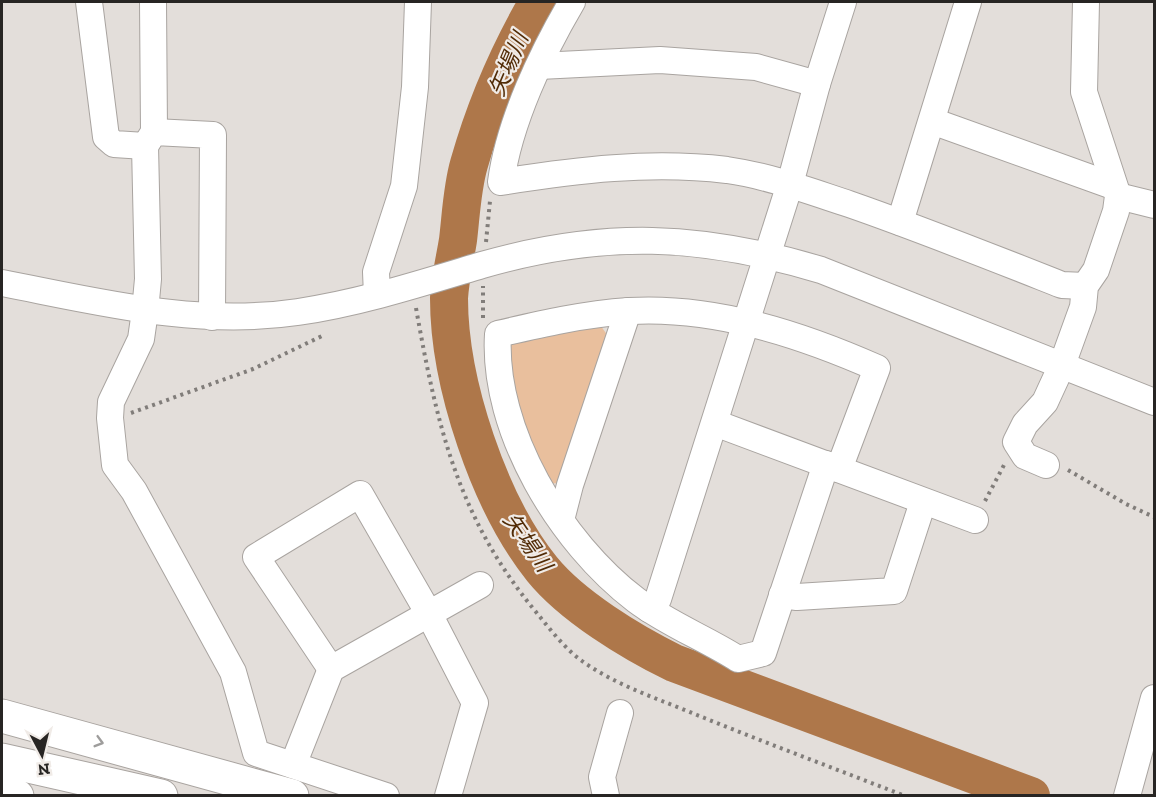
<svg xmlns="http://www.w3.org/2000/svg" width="1156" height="797" viewBox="0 0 1156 797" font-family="'Zilla Slab','Noto Sans JP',serif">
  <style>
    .green { fill: #e9bf9d }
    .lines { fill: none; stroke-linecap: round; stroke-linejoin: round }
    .river { stroke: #ae774a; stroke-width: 38 }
    .minor-casing { stroke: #a9a4a0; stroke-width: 28 }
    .highway-casing { stroke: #a9a4a0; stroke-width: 35 }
    .path { stroke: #817d7a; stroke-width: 4; stroke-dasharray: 3 4.5; stroke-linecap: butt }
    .minor { stroke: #fff; stroke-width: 26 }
    .highway { stroke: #fff; stroke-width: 33 }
    .oneway { stroke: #9e9d9c }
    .labels { text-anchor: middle; stroke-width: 4.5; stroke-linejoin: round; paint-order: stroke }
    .water-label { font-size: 22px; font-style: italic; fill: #512b06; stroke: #f0ebe7 }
  </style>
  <rect width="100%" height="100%" fill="#e3deda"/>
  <polygon class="green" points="598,322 608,336 561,483 544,484 519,428 504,353 514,339"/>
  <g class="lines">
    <path class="river" d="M538,2c-29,50 -53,105 -69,162 -7,24 -8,51 -11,76 -3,19 -8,39 -9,58 0,85 40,205 93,271 30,37 89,73 132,94l357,133"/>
    <defs>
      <g id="minor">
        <polyline points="89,2 106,137 114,144 145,146 148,279 145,311 141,339 111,402 110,418 115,465 134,491 233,672 256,753 386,796"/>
        <polyline points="153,2 154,132"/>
        <path d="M572,2c-30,51 -63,120 -71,180 75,-12 149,-21 226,-12 42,6 82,21 122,34 72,25 142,53 213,81l23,1"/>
        <polyline points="539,66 660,60 756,67 817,84"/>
        <polyline points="932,121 1113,186"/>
        <polyline points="145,146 154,132 213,135 212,317"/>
        <polyline points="1118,196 1154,205"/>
        <polyline points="900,222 968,2"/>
        <path d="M2,283c98,19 195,44 296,29 62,-9 124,-29 184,-47 122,-35 219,-31 339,5l333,132"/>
        <polyline points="377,295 376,272 404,186 415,87 418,2"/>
        <polyline points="715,423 975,520"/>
        <path d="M826,464l-63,189 -25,6c-33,-21 -70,-35 -102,-59 -75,-57 -144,-169 -138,-266 43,-10 86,-20 131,-23 85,-5 171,23 248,57l-38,101"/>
        <polyline points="1046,465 1025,456 1016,442 1025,424 1045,402 1062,365 1083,307 1085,286 1096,270 1116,211 1118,196 1084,92 1086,2"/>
        <polyline points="561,520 570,485 628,311"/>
        <polyline points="782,595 797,597 894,591 923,502"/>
        <polyline points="649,609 658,599 790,184 817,84 843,2"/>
        <polyline points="331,669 256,557 360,494 429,614 475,703 448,796"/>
        <polyline points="293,765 331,669 480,585"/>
        <polyline points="606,796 602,777 620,713"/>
        <polyline points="1127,796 1154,698"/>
      </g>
      <g id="highway">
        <polyline points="2,716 292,796"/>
        <polyline points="2,760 161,796"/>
        <polyline points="2,792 17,796"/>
      </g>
    </defs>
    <use href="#minor" class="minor-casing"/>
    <use href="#highway" class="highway-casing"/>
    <g class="path">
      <polyline points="486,242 490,201"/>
      <path d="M416,308c21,118 42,210 120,304 14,17 28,36 46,49 35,25 77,38 115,54 69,28 139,54 208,81"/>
      <polyline points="483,318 483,286"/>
      <polyline points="131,413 253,369 322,336"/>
      <polyline points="1068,470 1126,504 1154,517"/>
      <polyline points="985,501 1004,465"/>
    </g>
    <use href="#minor" class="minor"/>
    <use href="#highway" class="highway"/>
  </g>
  <defs><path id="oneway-chevron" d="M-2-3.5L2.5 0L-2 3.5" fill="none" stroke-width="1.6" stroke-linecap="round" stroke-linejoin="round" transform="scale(1.5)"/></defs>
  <use class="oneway" href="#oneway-chevron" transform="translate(99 742) rotate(16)"/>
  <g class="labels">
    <g class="water-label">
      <text transform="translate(508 64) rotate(-67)" y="8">矢場川</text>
      <text transform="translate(528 542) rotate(55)" y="8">矢場川</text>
    </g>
  </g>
  <rect width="1156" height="797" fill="none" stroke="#272523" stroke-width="6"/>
  <g transform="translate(42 755) rotate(173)" stroke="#f0ebe7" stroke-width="4.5" paint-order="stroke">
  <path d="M0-4.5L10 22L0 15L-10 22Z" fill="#272523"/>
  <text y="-9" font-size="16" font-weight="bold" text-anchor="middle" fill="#272523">N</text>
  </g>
</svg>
